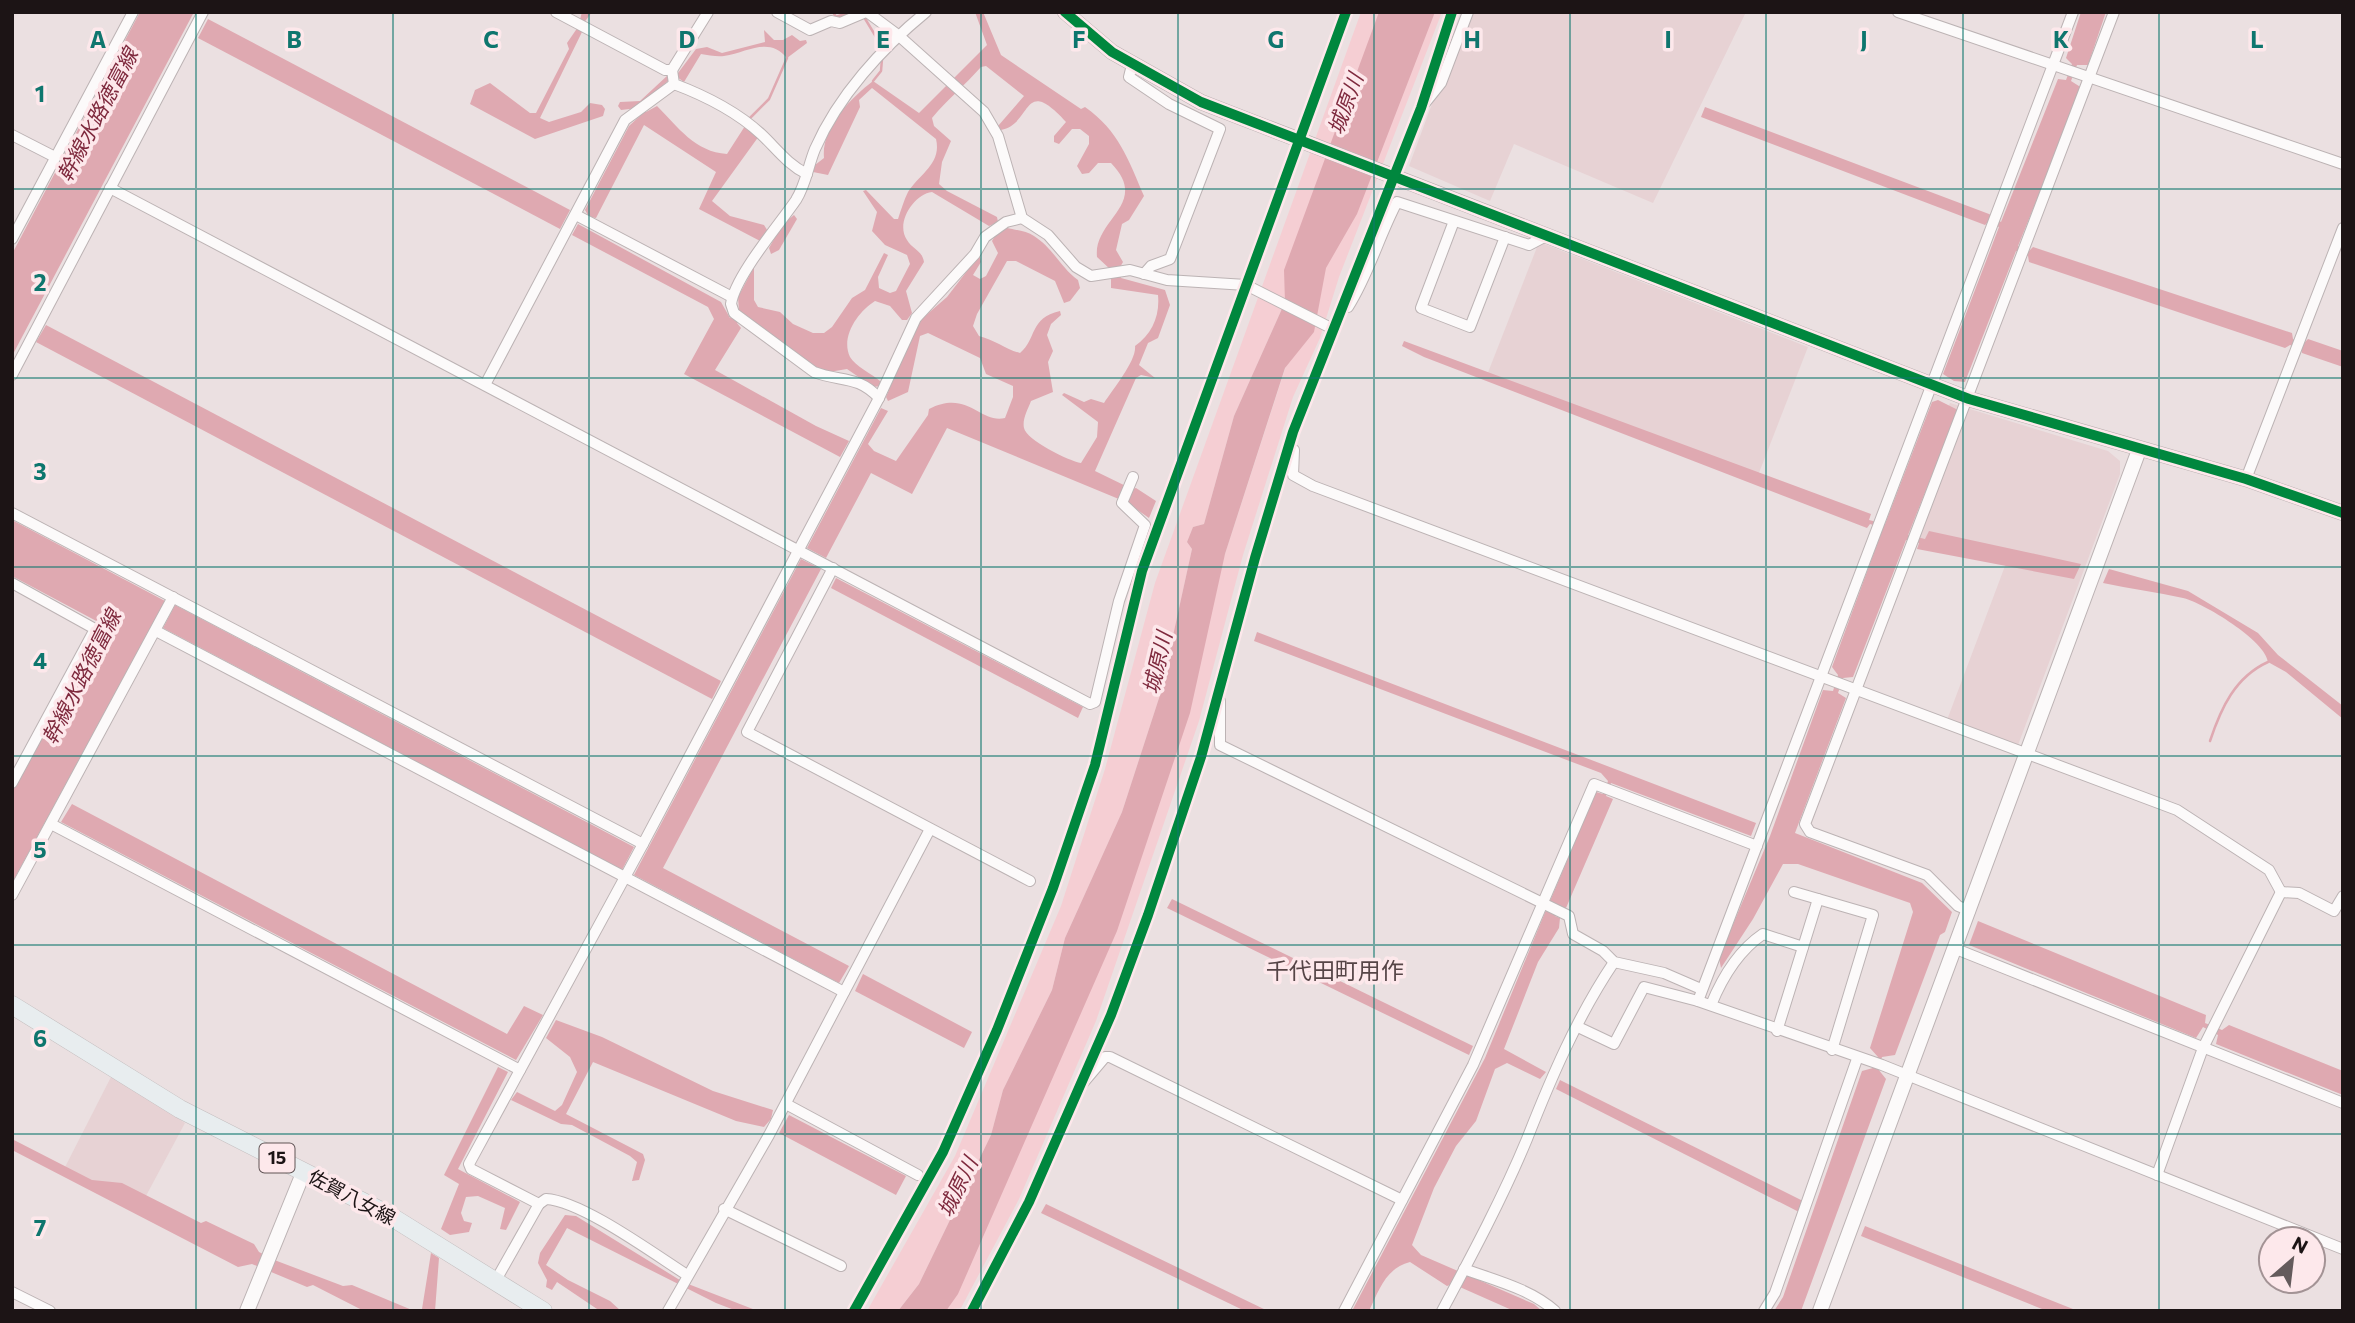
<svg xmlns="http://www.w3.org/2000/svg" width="2355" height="1323" viewBox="0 0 2355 1323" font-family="Commissioner,'Noto Sans JP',sans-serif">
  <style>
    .built { fill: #e7d2d4 }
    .green { fill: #f5ced3 }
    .water { fill: #dfa9b1 }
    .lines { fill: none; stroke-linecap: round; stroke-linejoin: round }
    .stream { stroke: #dfa9b1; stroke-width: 2.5 }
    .minor-casing { stroke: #bcb3b4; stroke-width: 12 }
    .tertiary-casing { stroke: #bcb3b4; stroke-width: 16 }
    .primary-casing { stroke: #c2bcbd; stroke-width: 19 }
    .minor { stroke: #fcfafa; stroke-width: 10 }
    .tertiary { stroke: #fcfafa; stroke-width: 14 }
    .primary { stroke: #e8edef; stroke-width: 18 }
    .cycleway-casing { stroke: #fde8eb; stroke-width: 15 }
    .cycleway { stroke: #00873e; stroke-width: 10 }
    .grid { fill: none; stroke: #0f766e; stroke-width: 2; stroke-opacity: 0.55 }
    .labels { text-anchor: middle; stroke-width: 7; stroke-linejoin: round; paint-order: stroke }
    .shield { fill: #fde8eb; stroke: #605455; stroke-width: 2 }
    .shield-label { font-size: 18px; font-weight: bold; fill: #1c1415 }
    .street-label { font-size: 19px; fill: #1c1415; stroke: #fde8eb }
    .water-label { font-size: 21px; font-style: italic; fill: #7f2a3e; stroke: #fde8eb }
    .quarter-label { font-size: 23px; fill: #564547; stroke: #fde8eb }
    .grid-label { font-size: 23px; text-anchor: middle; font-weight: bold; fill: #0f766e; stroke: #fde8eb; stroke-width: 7; stroke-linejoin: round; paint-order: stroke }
  </style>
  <rect width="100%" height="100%" fill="#ebe0e1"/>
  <g class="built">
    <polygon points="1466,12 1746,12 1653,203 1514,144 1490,201 1409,166"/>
    <polygon points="1539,242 1808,347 1757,478 1487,375"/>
    <polygon points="1950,403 2108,451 2120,461 2120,474 2018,745 1947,720 2008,558 1897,535"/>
    <polygon points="112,1075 185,1123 139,1209 63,1171"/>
  </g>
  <g class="green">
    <polygon points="1361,12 1395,12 1285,302 1234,416 1204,524 1193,527 1187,542 1192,549 1160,695 1122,812 1065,938 1052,990 1003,1090 991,1135 919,1284 898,1311 867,1311 955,1156 1061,906 1105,769 1155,583"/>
    <polygon points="1423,12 1442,12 1339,277 1320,338 1293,397 1243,555 1199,721 1096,1021 1019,1199 961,1308 934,1311 1225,554 1322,255"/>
  </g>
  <g class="water">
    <polygon points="140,12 194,12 12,356 12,254"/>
    <polygon points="582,12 592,12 580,28 582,32 540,118 549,122 581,112 590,103 602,105 605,109 603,116 535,139 470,104 475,90 490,83 530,113 536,113 569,49 567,43 578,27"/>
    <path d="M975,12h8l18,43 80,54 4,-2c34,24 43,52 59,89l-15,24 -7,4 -6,26 7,12 -4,7 2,9 44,12 5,15 -12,33 -10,5 -9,22 16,13 -14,-3 -5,3 -41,93 37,18 4,-1 20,13 -7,17 -23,-16 -179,-74 -35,66 -41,-21 -45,85 -19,-10 74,-140 7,3 -20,33 6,7 22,10 32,-46 1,-6c39,-20 51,15 76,9l8,-21v-11l-27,-12 -6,-16 -52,-25 -8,3 -12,56 -20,9 -2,-4 31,-74 30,-26 30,-39 3,-2 1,6 -8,13 7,4 6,-3 12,-23 -6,-12 4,-7 11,-6c8,2 20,3 27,8 19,12 27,32 44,44l2,8 -10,13 -6,2 -9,-22 -39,-20h-9l-30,53 -4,12 6,10c16,4 28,14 41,17 17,-14 9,-35 40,-42l1,4 -10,9 -4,11 6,16 -5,11 5,30 -22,9c-3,8 -9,18 -7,27 2,12 45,33 57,35l16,-26 1,-15 -36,-27 2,-2 20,9 7,-3 13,4c9,-14 33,-43 31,-57 17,-12 25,-30 23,-51l-47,-7v-18l-14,-13c-4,-38 54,-53 14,-94h-13l-9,10 -7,1 -5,-8 12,-22v-8l-9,-7h-8l-13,15 -5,-2v-6l12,-14c-44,-48 -33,2 -65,8l-3,-4 26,-30 -38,-30 -5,1c-16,18 -33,32 -49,51l2,8 17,15 -9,21 -3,22 8,7 50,26 1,5 -9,4 -57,-34c-18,2 -37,31 -25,48 6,10 15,10 17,22l-18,29 6,22 -5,7h-5l-12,-14 -15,-5c-16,10 -35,35 -25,56 5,9 22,17 30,24l1,5 -8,1 -26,-18 -18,3 -12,-4 -72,-53 -8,8 4,5 -26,42 101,56 33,15 -9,16 -156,-83 30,-55 -6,-12 -136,-72 6,-11 143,78 9,16 9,-7 -1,-14 16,-30v33l4,7 22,5 13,12 20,9h11l8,-6 20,-29 13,-8 19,-37 4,2 -10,22 1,11 11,5 6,-2 14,-27 -3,-9 -22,-10 -13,-14 5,-19 -14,-21 3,-1 28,29h4c3,-9 6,-19 10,-27 11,-18 34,-28 28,-53l-64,-51 -13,12 1,7 -32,68 -15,-3 2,-7 9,-7c-3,-30 27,-60 49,-77l46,32 68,-68z"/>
    <polygon points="1379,12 1435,12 1357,214 1326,268 1314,332 1285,368 1225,554 1190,713 1117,931 958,1294 946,1311 898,1311 919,1284 991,1135 1003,1090 1052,990 1065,938 1122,812 1160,695 1192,549 1187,542 1193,527 1204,524 1234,416 1285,302 1284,270"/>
    <polygon points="2081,12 2106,12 2088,65 2077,65 2071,81 2082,88 2018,246 2029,251 2033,247 2292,333 2293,339 2304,343 2308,339 2343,351 2343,367 2302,353 2301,348 2290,345 2285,348 2029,262 2028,256 2016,251 1965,382 1954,381 1943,374 1999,227 1988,222 1985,225 1701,117 1705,107 1989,214 2001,222 2058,79 2066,80 2072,64 2066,58"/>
    <polygon points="208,19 570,210 560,229 198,38"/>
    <path d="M764,30l10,10h9l9,-5 8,6 6,-1 1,3 -20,15c-18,-22 -39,-6 -63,-2 -7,1 -16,-1 -23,-2l-17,28 -7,-5 -8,3 -28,25 5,7 11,-6c21,21 38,46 70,48l18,-28 14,10 -47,65 18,15 34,9 5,8 -7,9 -63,-33 17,-37 -72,-47 -48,93 -7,-1 -4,-7 44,-84 13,-12 -4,-6 -17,2 -3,-4 2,-4 20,-1 28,-26 10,-2 18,-24 11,-2 15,6 43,-11z"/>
    <polygon points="794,215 797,219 779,250 771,254 769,248 782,225"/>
    <polygon points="46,325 721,681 712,699 36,342"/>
    <polygon points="1404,341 1871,514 1869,520 1885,524 1932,402 1938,400 1958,410 1908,535 1925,539 1929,531 2081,564 2074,579 1917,549 1919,543 1906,540 1853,677 1843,678 1838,693 1846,698 1795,833 1922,883 1952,912 1945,932 1940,935 1895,1055 1882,1057 1878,1069 1886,1079 1801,1311 1774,1311 1783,1297 1862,1071 1873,1068 1878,1057 1870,1048 1913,912 1910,903 1798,864 1783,864 1753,919 1721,968 1719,958 1770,836 1823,690 1833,691 1838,675 1832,667 1883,528 1870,524 1867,528 1424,357 1402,346"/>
    <polygon points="12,520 165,601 12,883 12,791 102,624 12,576"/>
    <polygon points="801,559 821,569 663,868 849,966 839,983 634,875"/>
    <path d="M2109,569l79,22 70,42 20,22 65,51v13l-57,-47 -18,-10c-2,-21 -64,-59 -85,-64 -26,-6 -53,-9 -80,-15z"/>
    <polygon points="836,578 1083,707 1078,718 831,588"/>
    <polygon points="175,605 634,847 622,870 163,628"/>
    <path d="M1257,632l499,191 -5,13 -140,-53 -5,13 7,3 -47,109 -7,-2 -4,10 5,2 -1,10 -21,34 -34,87 42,23 -6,7 -33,-16 -12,6 -19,52 -20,25 -22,42 -22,57 9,10 113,49 8,7h-28l-61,-27 -6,2 -37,-24c-24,6 -31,28 -41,49h-17l133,-253 61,-148 7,2 3,-8 -6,-3 46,-109 7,2 5,-13 -7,-8 -347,-132z"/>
    <polygon points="72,804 507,1034 524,1006 543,1015 516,1060 61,822"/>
    <polygon points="1172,899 1473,1046 1469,1055 1167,908"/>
    <polygon points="1978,921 2206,1015 2205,1023 2222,1030 2229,1025 2343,1071 2343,1095 2216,1044 2218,1035 2203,1027 2196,1038 1969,945"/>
    <polygon points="863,974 972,1032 964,1048 855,991"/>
    <polygon points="556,1020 602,1037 713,1091 773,1110 771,1119 764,1127 736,1121 593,1062 566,1114 643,1154 645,1160 639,1180 632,1181 637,1162 630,1156 572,1125 561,1124 511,1100 517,1092 555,1111 562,1105 577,1072 570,1057 546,1038"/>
    <polygon points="498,1067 508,1072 458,1169 520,1202 506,1230 500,1229 505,1208 478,1196 466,1197 461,1213 464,1221 472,1223 469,1232 450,1235 441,1229 459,1184 444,1175"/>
    <polygon points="1560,1080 1803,1201 1799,1212 1556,1089"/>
    <polygon points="789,1115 906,1176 896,1195 779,1133"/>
    <polygon points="12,1139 92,1180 122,1183 201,1223 206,1221 254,1244 259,1252 277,1261 343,1286 352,1285 412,1310 422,1309 431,1253 439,1258 435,1311 364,1311 313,1285 307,1287 252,1264 238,1267 12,1150"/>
    <polygon points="1046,1204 1268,1311 1245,1311 1041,1213"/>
    <polygon points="565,1215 576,1216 683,1282 758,1311 737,1311 716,1303 567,1228 546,1265 568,1280 610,1301 621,1311 600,1311 557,1282 552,1290 546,1287 547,1280 538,1263 540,1253"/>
    <polygon points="1865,1226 2078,1311 2047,1311 1861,1236"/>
  </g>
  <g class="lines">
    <g class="stream">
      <polyline points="833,12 836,17 850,12"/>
      <polyline points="864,17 881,45"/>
      <polyline points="873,81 881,71 882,59"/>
      <polyline points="750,118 769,99 787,58"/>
      <path d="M2210,741c11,-33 25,-64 58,-79"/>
    </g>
    <defs>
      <g id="minor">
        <path d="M556,12l109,58h7l2,14c32,12 62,27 87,50 16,15 26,30 46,40"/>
        <polyline points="777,12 810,30 831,21 840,23 866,12"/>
        <polyline points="867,12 898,35 984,112 998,136 1022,218 1048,235 1076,267 1091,276 1130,270 1167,280 1246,285 1333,329"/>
        <polyline points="1898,12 2343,164"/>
        <polyline points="1132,65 1129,77 1169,104 1220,129 1170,259 1151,266 1144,274"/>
        <polyline points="672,70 708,12"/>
        <polyline points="1425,103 1441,83 1468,12"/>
        <polyline points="12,135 55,157"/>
        <polyline points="110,188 1090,704 1095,702 1119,601 1145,525 1122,503 1133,477"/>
        <polyline points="576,215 732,297"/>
        <polyline points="1454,221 1421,308 1470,327 1505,237"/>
        <polyline points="12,239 133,12"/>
        <path d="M1348,307c21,-33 31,-71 49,-105l132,43 19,-10"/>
        <polyline points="12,375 203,12"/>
        <polyline points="486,383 625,120 674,84"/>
        <path d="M879,398c-21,-23 -39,-16 -65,-26l-80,-59 -3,-9c4,-28 48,-79 65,-104 10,-16 12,-34 19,-51 23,-53 67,-101 111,-137"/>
        <polyline points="1294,450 1293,475 1313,486 2177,810 2269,870 2281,892"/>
        <polyline points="2246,479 2343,228"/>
        <polyline points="12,513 643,844"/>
        <polyline points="833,568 747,732 1030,881"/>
        <polyline points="12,583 95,629 12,783"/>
        <polyline points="156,631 844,992"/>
        <polyline points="1220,701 1220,745 1569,916 1573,934 1603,951 1614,962 1664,973 1701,989"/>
        <polyline points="51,824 520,1070"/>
        <polyline points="1794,892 1873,915 1832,1050"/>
        <polyline points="2281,892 2299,893 2334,911 2343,896"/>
        <polyline points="12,895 173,597"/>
        <polyline points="1970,911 1958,906 1927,875 1810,832 1805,824 2114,12"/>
        <polyline points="1956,949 2343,1103"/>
        <polyline points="1698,1001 2073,12"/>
        <path d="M1711,1005c11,-27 27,-54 52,-71l40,13"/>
        <polyline points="1578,1027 1614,1044 1644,987 1698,1001 1882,1065 2343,1249"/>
        <polyline points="1777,1031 1818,899"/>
        <polyline points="1083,1083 1105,1057 1110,1057 1402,1200"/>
        <polyline points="786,1104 918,1175"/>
        <polyline points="2157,1175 2203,1048 2281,892"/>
        <polyline points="724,1209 841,1266"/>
        <path d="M1464,1269c30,11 67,20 91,42"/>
        <path d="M687,1275c-33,-21 -105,-74 -141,-76l-7,5 -68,-35 -2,-5 174,-320 236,-446 37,-80 59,-64 10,-17 21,-15 16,-4"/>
        <polyline points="496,1280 539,1204"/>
        <polyline points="12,1292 50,1311"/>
        <polyline points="668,1311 769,1135 930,829"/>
        <polyline points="972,1311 1029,1202 1111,1015 1148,915 1201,757 1255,558 1293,432 1421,108 1452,12"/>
        <polyline points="1344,1311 1473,1065 1594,784 1757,846"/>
        <path d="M1442,1311c30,-56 61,-114 85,-172 24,-61 50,-122 87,-177"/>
        <polyline points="1764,1311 1775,1293 1857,1059"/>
      </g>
      <g id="tertiary">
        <polyline points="1065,12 1112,52 1201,102 1969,399 2246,479 2343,513"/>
        <polyline points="247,1311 304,1171"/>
        <polyline points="1820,1311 2139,450"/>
      </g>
      <polyline id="primary" points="12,1005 180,1109 387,1214 543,1311"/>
    </defs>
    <use href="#minor" class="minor-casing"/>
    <use href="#tertiary" class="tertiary-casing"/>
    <use href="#primary" class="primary-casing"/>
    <use href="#minor" class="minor"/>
    <use href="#tertiary" class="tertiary"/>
    <use href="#primary" class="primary"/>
    <defs>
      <g id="cycleway">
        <polyline points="1065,12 1112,52 1201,102 1969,399 2246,479 2343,513"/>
        <polyline points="854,1311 943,1152 997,1030 1053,888 1095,765 1142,571 1346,12"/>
        <polyline points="972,1311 1029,1202 1111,1015 1148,915 1201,757 1255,558 1293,432 1421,108 1452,12"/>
      </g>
    </defs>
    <use href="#cycleway" class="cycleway-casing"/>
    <use href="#cycleway" class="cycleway"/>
  </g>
  <path class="grid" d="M196,12v1299M393,12v1299M589,12v1299M785,12v1299M981,12v1299M1178,12v1299M1374,12v1299M1570,12v1299M1766,12v1299M1963,12v1299M2159,12v1299M12,189h2331M12,378h2331M12,567h2331M12,756h2331M12,945h2331M12,1134h2331"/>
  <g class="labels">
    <rect class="shield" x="259.5" y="1143.5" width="35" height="29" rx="5"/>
    <g class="shield-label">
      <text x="277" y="1164">15</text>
    </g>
    <g class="street-label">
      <text transform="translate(352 1197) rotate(28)" y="7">佐賀八女線</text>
    </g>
    <g class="water-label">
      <text transform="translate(1346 104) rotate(-70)" y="7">城原川</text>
      <text transform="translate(98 115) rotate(-62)" y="7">幹線水路徳富線</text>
      <text transform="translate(1158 663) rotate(-77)" y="7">城原川</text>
      <text transform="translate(82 677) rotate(-63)" y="7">幹線水路徳富線</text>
      <text transform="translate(958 1187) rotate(-64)" y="7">城原川</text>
    </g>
    <g class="quarter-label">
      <text x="1335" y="979">千代田町用作</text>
    </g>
  </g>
  <g class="grid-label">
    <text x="98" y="48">A</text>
    <text x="294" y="48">B</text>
    <text x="491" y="48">C</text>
    <text x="687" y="48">D</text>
    <text x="883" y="48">E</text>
    <text x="1079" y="48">F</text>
    <text x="1276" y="48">G</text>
    <text x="1472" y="48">H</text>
    <text x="1668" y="48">I</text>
    <text x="1864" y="48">J</text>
    <text x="2061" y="48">K</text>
    <text x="2257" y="48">L</text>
    <text x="40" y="102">1</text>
    <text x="40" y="291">2</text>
    <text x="40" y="480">3</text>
    <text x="40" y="669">4</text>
    <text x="40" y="858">5</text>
    <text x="40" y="1047">6</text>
    <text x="40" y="1236">7</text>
  </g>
  <rect width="2355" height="1323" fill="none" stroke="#1c1415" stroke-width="28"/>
  <g transform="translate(2292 1260) rotate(28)"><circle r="33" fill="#fde8eb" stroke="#a39395" stroke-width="2"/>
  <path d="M0-5L12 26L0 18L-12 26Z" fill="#645b5c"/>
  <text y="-10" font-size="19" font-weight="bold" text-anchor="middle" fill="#1c1415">N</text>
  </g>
</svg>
